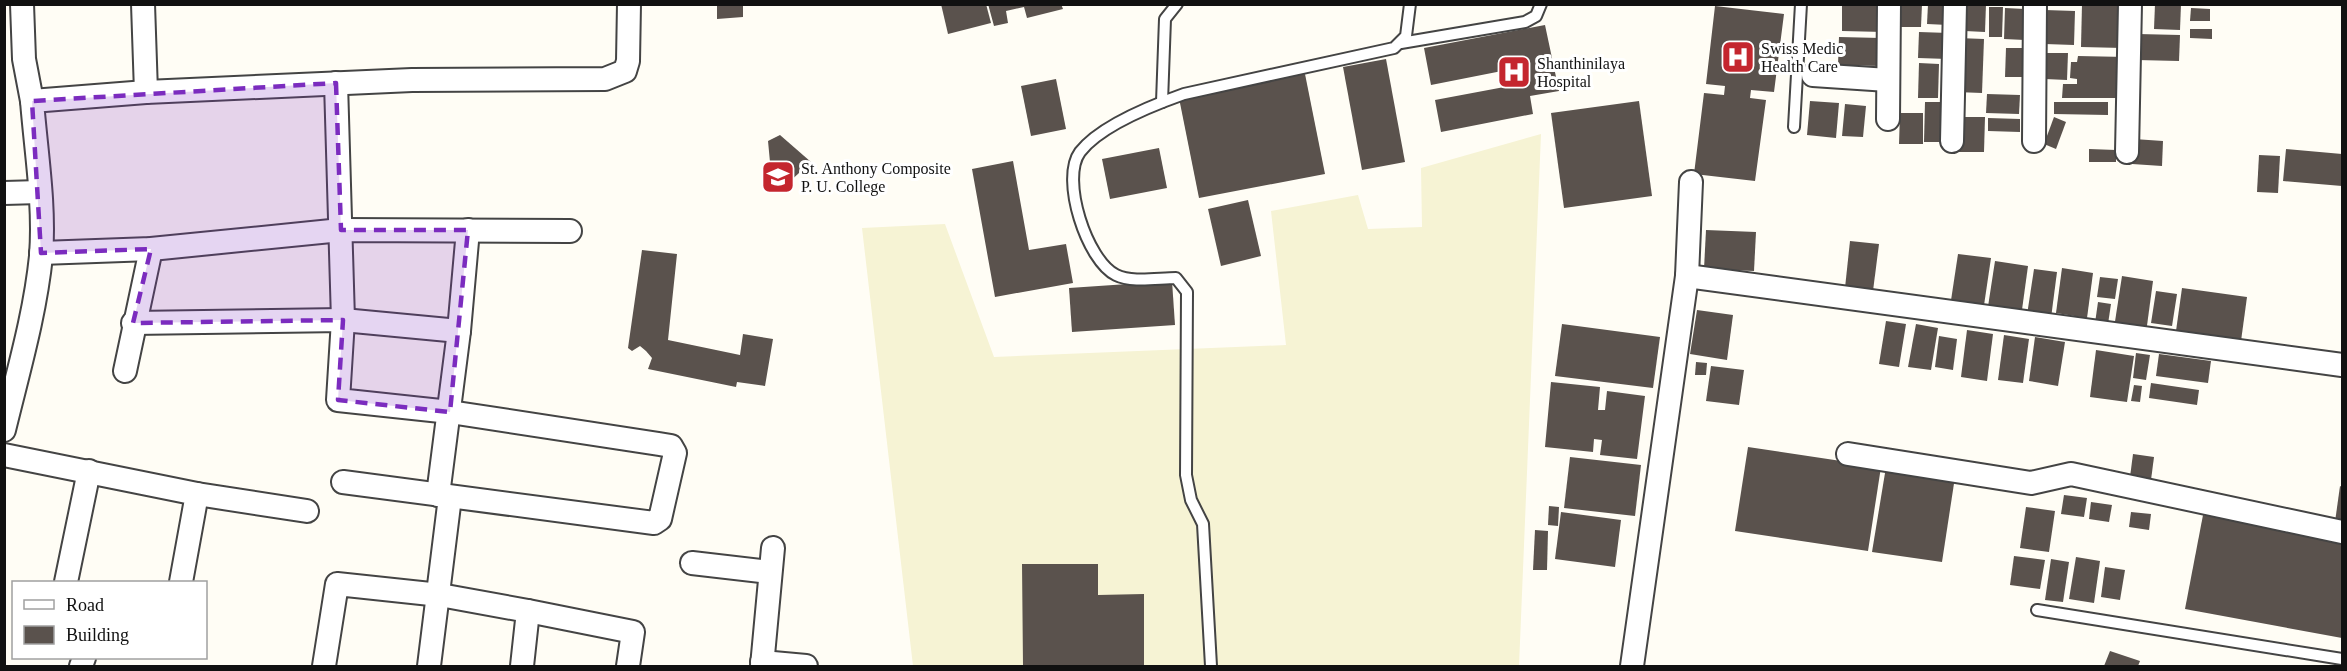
<svg xmlns="http://www.w3.org/2000/svg" width="2347" height="671" viewBox="0 0 2347 671" font-family="Georgia,serif">
  <style>
    .farmland { fill: #f6f3d4 }
    .building { fill: #5a524d }
    .lines { fill: none; stroke-linecap: round; stroke-linejoin: round }
    .lane-casing { stroke: #444; stroke-width: 14 }
    .street-casing { stroke: #444; stroke-width: 26 }
    .lane { stroke: #fff; stroke-width: 10 }
    .street { stroke: #fff; stroke-width: 22 }
    .marked { fill: #7b2cbf; fill-opacity: 0.2; stroke: #7b2cbf; stroke-width: 4.5; stroke-dasharray: 12 8; stroke-linejoin: round }
    .labels { text-anchor: middle; stroke-width: 6; stroke-linejoin: round; paint-order: stroke }
    .poi-label { font-size: 16px; fill: #111; stroke: #fff; text-anchor: start }
  </style>
  <rect width="100%" height="100%" fill="#fffdf5"/>
  <polygon class="farmland" points="1541,134 1519,666 913,666 862,228 945,224 994,357 1286,345 1271,211 1358,195 1368,229 1422,227 1421,168"/>
  <g class="building">
    <polygon points="717,4 743,4 743,17 717,19"/>
    <polygon points="941,4 986,4 991,23 948,34"/>
    <polygon points="988,4 1061,4 1063,9 1027,18 1024,7 1006,11 1008,23 994,26"/>
    <polygon points="1898,4 1922,4 1921,27 1898,27"/>
    <polygon points="1928,4 1949,4 1948,25 1927,24"/>
    <polygon points="1966,4 1986,4 1985,32 1965,31"/>
    <polygon points="2082,4 2124,4 2123,48 2081,47"/>
    <polygon points="2155,4 2181,4 2180,30 2154,29"/>
    <polygon points="1842,5 1885,6 1884,32 1842,31"/>
    <polygon points="1715,6 1784,14 1774,92 1751,90 1750,98 1766,100 1755,181 1694,174 1704,93 1724,95 1725,86 1706,84"/>
    <polygon points="1989,7 2003,7 2002,37 1989,37"/>
    <polygon points="2005,8 2025,9 2025,40 2004,39"/>
    <polygon points="2191,8 2210,9 2210,21 2190,21"/>
    <polygon points="2045,10 2075,11 2074,45 2045,44"/>
    <polygon points="1545,25 1559,91 1530,96 1533,114 1441,132 1435,100 1515,85 1512,69 1431,85 1424,48"/>
    <polygon points="2190,29 2212,29 2212,39 2190,38"/>
    <polygon points="1919,32 1949,33 1948,59 1918,58"/>
    <polygon points="2138,34 2180,35 2179,61 2137,60"/>
    <polygon points="1839,37 1881,38 1880,66 1838,65"/>
    <polygon points="1958,38 1984,39 1982,93 1956,92"/>
    <polygon points="2006,48 2032,48 2032,77 2005,77"/>
    <polygon points="2046,53 2068,53 2067,80 2045,79"/>
    <polygon points="2078,56 2126,57 2125,98 2062,98 2063,84 2077,84 2077,79 2070,78 2071,62 2077,62"/>
    <polygon points="1386,59 1405,162 1362,170 1343,67"/>
    <polygon points="1919,63 1939,64 1938,98 1918,98"/>
    <polygon points="1305,74 1325,174 1199,198 1179,98"/>
    <polygon points="1056,79 1066,129 1031,136 1021,86"/>
    <polygon points="1987,94 2020,95 2019,114 1986,113"/>
    <polygon points="1639,101 1652,196 1564,208 1551,113"/>
    <polygon points="1810,101 1839,103 1836,138 1807,135"/>
    <polygon points="1925,102 1951,102 1950,142 1924,142"/>
    <polygon points="2054,102 2108,102 2108,115 2054,114"/>
    <polygon points="1845,104 1866,106 1863,137 1842,136"/>
    <polygon points="1900,113 1923,113 1923,144 1899,144"/>
    <polygon points="1958,117 1985,117 1984,152 1957,152"/>
    <polygon points="2054,117 2066,122 2056,149 2044,144"/>
    <polygon points="1988,118 2020,119 2020,132 1988,131"/>
    <polygon points="780,135 811,162 787,184 777,182 771,173 768,141"/>
    <polygon points="2134,139 2163,141 2162,166 2132,164"/>
    <polygon points="1159,148 1167,188 1110,199 1102,159"/>
    <polygon points="2089,149 2116,150 2116,162 2089,162"/>
    <polygon points="2286,149 2342,154 2342,186 2283,181"/>
    <polygon points="2259,155 2280,156 2278,193 2257,192"/>
    <polygon points="1013,161 1029,250 1066,244 1073,283 995,297 972,169"/>
    <polygon points="1248,200 1261,256 1221,266 1208,209"/>
    <polygon points="1706,230 1756,232 1754,271 1704,269"/>
    <polygon points="1850,241 1879,244 1873,291 1845,288"/>
    <polygon points="642,250 677,254 668,340 740,355 743,334 773,339 765,386 737,382 736,387 648,369 652,358 646,351 640,346 632,351 628,348"/>
    <polygon points="1958,254 1991,258 1983,312 1950,307"/>
    <polygon points="1995,261 2028,266 2021,317 1987,313"/>
    <polygon points="2062,268 2093,273 2087,318 2056,313"/>
    <polygon points="2034,269 2057,272 2051,318 2027,315"/>
    <polygon points="2122,276 2153,281 2146,333 2114,328"/>
    <polygon points="2100,277 2118,279 2115,299 2097,297"/>
    <polygon points="1172,281 1175,325 1072,332 1069,288"/>
    <polygon points="2182,288 2247,297 2241,341 2176,331"/>
    <polygon points="2156,291 2177,294 2172,326 2151,323"/>
    <polygon points="2098,302 2111,304 2108,324 2095,323"/>
    <polygon points="1697,310 1733,315 1727,360 1690,354"/>
    <polygon points="1886,321 1906,324 1899,367 1879,364"/>
    <polygon points="1562,324 1660,337 1653,388 1555,376"/>
    <polygon points="1916,324 1938,328 1931,370 1908,367"/>
    <polygon points="1967,330 1993,334 1987,381 1961,377"/>
    <polygon points="2004,335 2029,339 2023,383 1998,380"/>
    <polygon points="1939,336 1957,339 1953,370 1935,367"/>
    <polygon points="2035,337 2065,342 2058,386 2029,381"/>
    <polygon points="2096,350 2134,356 2127,402 2090,397"/>
    <polygon points="2136,353 2150,355 2146,380 2133,378"/>
    <polygon points="2159,354 2211,361 2208,383 2156,376"/>
    <polygon points="1696,362 1707,363 1706,375 1695,375"/>
    <polygon points="1711,366 1744,370 1739,405 1706,401"/>
    <polygon points="1551,382 1600,387 1598,410 1605,410 1607,391 1645,396 1637,459 1600,455 1602,440 1594,439 1593,452 1545,447"/>
    <polygon points="2151,383 2199,390 2197,405 2149,398"/>
    <polygon points="2134,385 2142,386 2140,402 2131,401"/>
    <polygon points="1748,447 1881,467 1868,551 1735,531"/>
    <polygon points="2133,454 2154,457 2151,480 2130,477"/>
    <polygon points="1570,457 1641,465 1635,516 1564,508"/>
    <polygon points="1886,467 1955,477 1942,562 1872,552"/>
    <polygon points="2340,486 2342,487 2342,523 2335,522"/>
    <polygon points="2064,495 2087,498 2084,517 2061,514"/>
    <polygon points="2091,502 2112,505 2109,522 2089,519"/>
    <polygon points="1549,506 1559,507 1558,526 1548,525"/>
    <polygon points="2026,507 2055,511 2049,552 2020,548"/>
    <polygon points="1561,512 1621,520 1615,567 1555,559"/>
    <polygon points="2131,512 2151,514 2149,530 2129,527"/>
    <polygon points="2203,515 2342,541 2342,638 2185,609"/>
    <polygon points="1535,530 1548,531 1547,570 1533,570"/>
    <polygon points="2014,556 2045,560 2040,589 2010,585"/>
    <polygon points="2076,557 2100,561 2094,603 2069,599"/>
    <polygon points="2051,559 2069,562 2063,602 2045,600"/>
    <polygon points="1022,564 1098,564 1098,595 1144,594 1144,666 1023,666"/>
    <polygon points="2105,567 2125,570 2120,600 2101,597"/>
    <polygon points="2110,651 2140,661 2138,666 2104,666"/>
  </g>
  <g class="lines">
    <defs>
      <g id="lane">
        <polyline points="1401,43 1525,22 1536,16 1541,4"/>
        <polyline points="1162,102 1165,19 1177,4"/>
        <polyline points="1794,127 1801,4"/>
        <polyline points="2037,610 2342,659"/>
        <path d="M1211,666l-8,-142 -12,-24 -5,-25 1,-183 -11,-14c-18,0 -44,5 -60,-3 -29,-14 -56,-96 -36,-123 20,-26 73,-47 104,-58l210,-46 12,-12 4,-32"/>
      </g>
      <g id="street">
        <polyline points="22,4 24,59 32,101"/>
        <polyline points="143,4 146,92"/>
        <polyline points="1813,75 1888,80"/>
        <polyline points="336,83 343,320 338,400 450,412 659,444 671,446 675,453 660,519 654,523 343,482"/>
        <polyline points="1888,119 1889,4"/>
        <polyline points="1952,141 1955,4"/>
        <polyline points="2034,141 2035,4"/>
        <polyline points="2127,152 2130,4"/>
        <polyline points="4,193 40,192"/>
        <polyline points="41,253 151,249 341,230 570,231"/>
        <polyline points="1687,276 2342,365"/>
        <polyline points="133,323 343,320 459,331"/>
        <polyline points="125,371 151,249"/>
        <path d="M4,430c14,-58 31,-115 37,-174 4,-51 -5,-104 -9,-155l114,-9 266,-12 193,-1 20,-8 3,-10 1,-57"/>
        <polyline points="1848,454 2031,483 2071,474 2342,532"/>
        <polyline points="4,455 197,494 181,582"/>
        <polyline points="197,494 307,511"/>
        <polyline points="438,495 459,331 468,230"/>
        <polyline points="692,563 770,572"/>
        <polyline points="66,582 89,471"/>
        <polyline points="528,611 633,632 628,666"/>
        <polyline points="762,662 806,666"/>
        <polyline points="81,666 84,658"/>
        <polyline points="324,666 337,584 440,595 528,611 522,666"/>
        <polyline points="429,666 450,497"/>
        <polyline points="762,666 773,548"/>
        <polyline points="1632,666 1687,276 1691,182"/>
      </g>
    </defs>
    <use href="#lane" class="lane-casing"/>
    <use href="#street" class="street-casing"/>
    <use href="#lane" class="lane"/>
    <use href="#street" class="street"/>
  </g>
  <path class="marked" d="M336,83l5,147h127l-18,182 -112,-12 5,-80 -210,3 18,-74 -110,4 -9,-152z"/>
  <defs>
    <symbol id="hospital-square" viewBox="-11 -11 22 22"><rect x="-9" y="-9" width="18" height="18" rx="4" fill="#c4262e" stroke="#fff"/><path d="M-5-5h3v3.5h4V-5h3V5h-3V1.5h-4V5h-3Z" fill="#fff"/></symbol>
    <symbol id="university-square" viewBox="-11 -11 22 22"><rect x="-9" y="-9" width="18" height="18" rx="4" fill="#c4262e" stroke="#fff"/><path d="M0-5L7-2L0 1L-7-2ZM-4 1L0 2.5L4 1V4Q0 6-4 4Z" fill="#fff"/></symbol>
  </defs>
  <g fill-rule="evenodd">
    <use href="#hospital-square" x="1719" y="38" width="38" height="38"/>
    <use href="#hospital-square" x="1495" y="53" width="38" height="38"/>
    <use href="#university-square" x="759" y="158" width="38" height="38"/>
  </g>
  <g class="labels">
    <g class="poi-label">
      <text x="1761" y="54">Swiss Medic<tspan x="1761" dy="18">Health Care</tspan></text>
      <text x="1537" y="69">Shanthinilaya<tspan x="1537" dy="18">Hospital</tspan></text>
      <text x="801" y="174">St. Anthony Composite<tspan x="801" dy="18">P. U. College</tspan></text>
    </g>
  </g>
  <rect width="2347" height="671" fill="none" stroke="#111111" stroke-width="12"/>
  <rect x="12" y="581" width="195" height="78" fill="#ffffff" stroke="#a0a0a0" stroke-width="1.5"/>
  <rect x="24" y="600" width="30" height="9" fill="#ffffff" stroke="#a0a0a0" stroke-width="1.5"/>
  <text x="66" y="611" font-size="18" fill="#111111">Road</text>
  <rect x="24" y="626" width="30" height="18" fill="#5a524d" stroke="#a0a0a0" stroke-width="1.5"/>
  <text x="66" y="641" font-size="18" fill="#111111">Building</text>
</svg>
